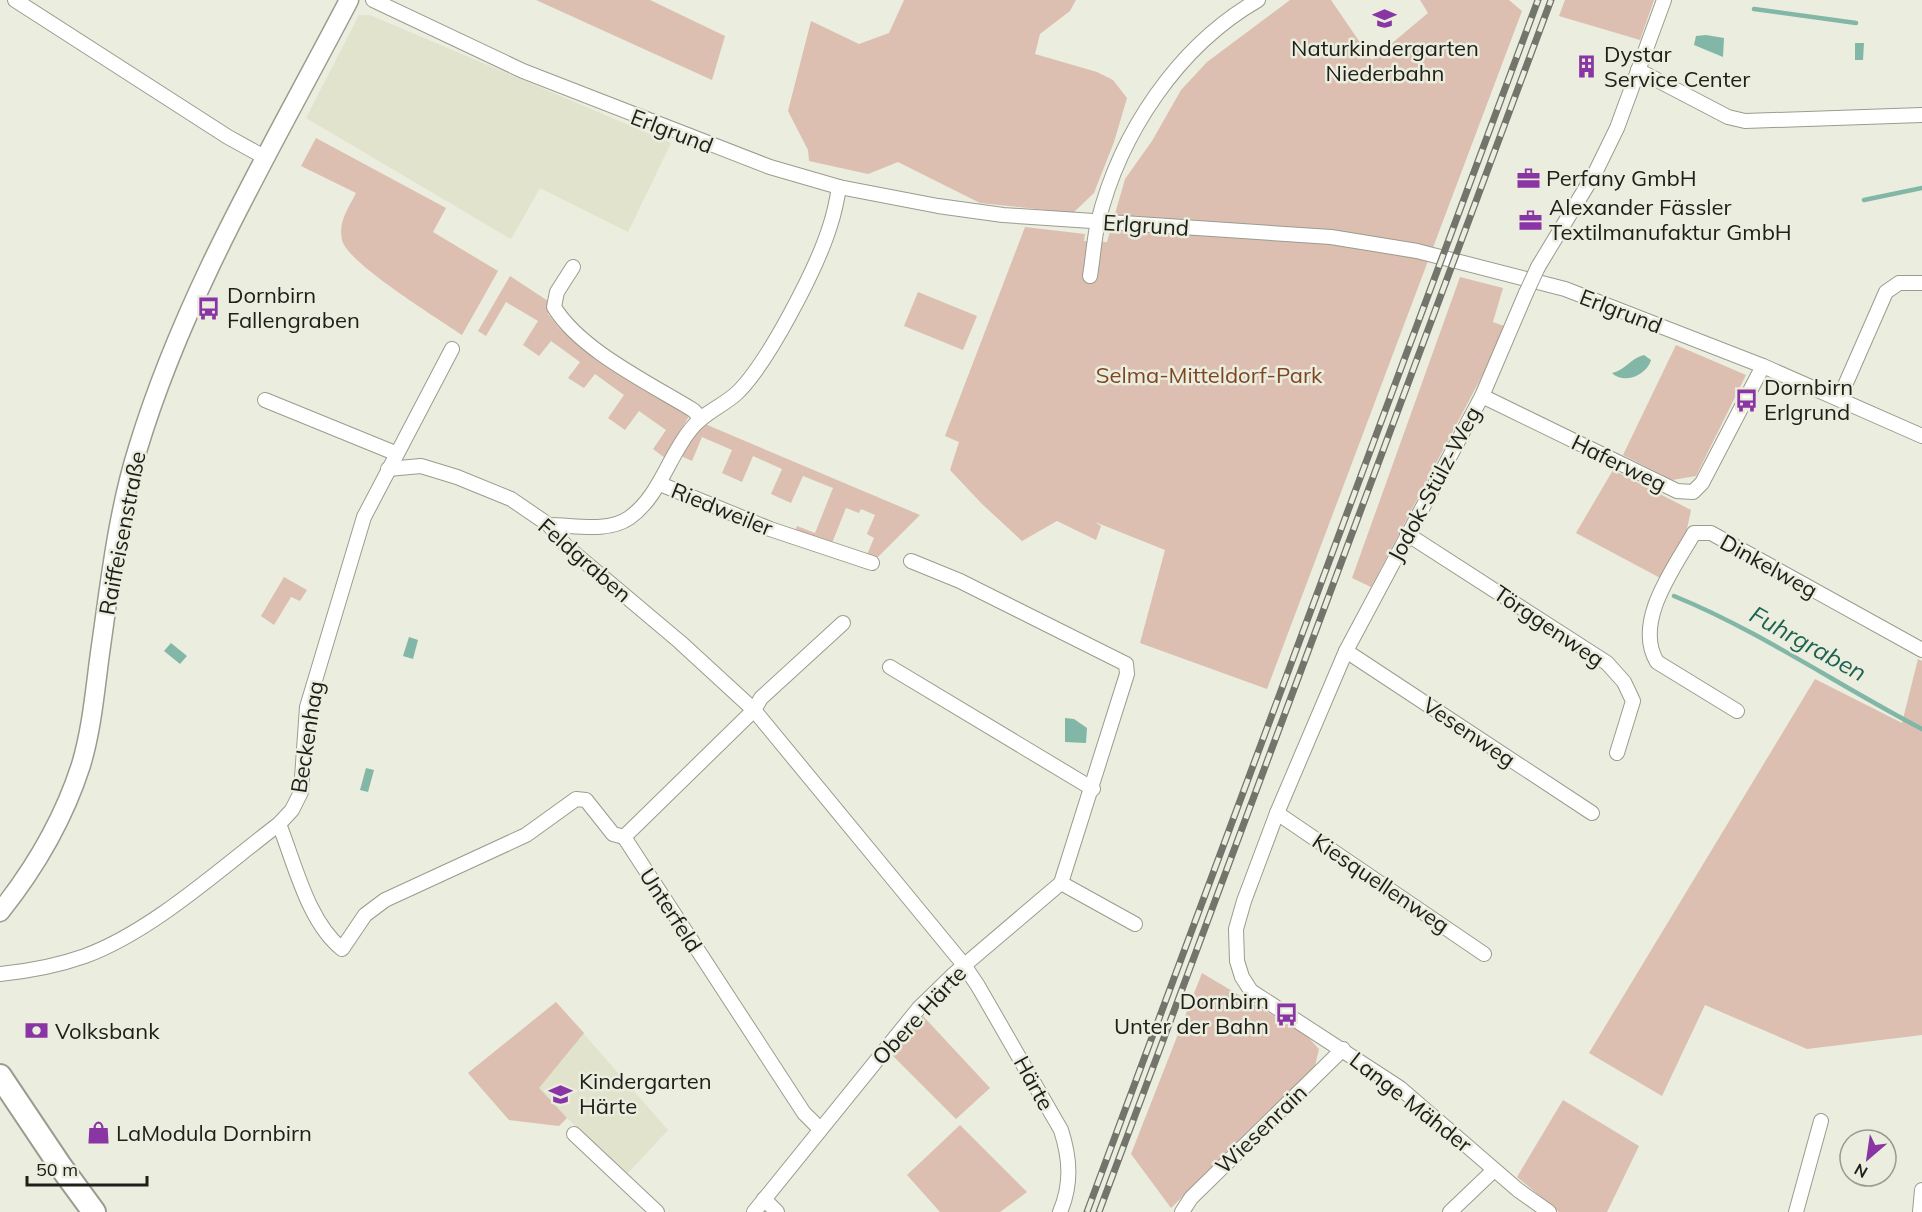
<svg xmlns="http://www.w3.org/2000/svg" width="1922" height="1212" viewBox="0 0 1922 1212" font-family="Mulish,sans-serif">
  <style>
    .built { fill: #e1e3cd }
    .green { fill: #dcbfb0 }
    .water { fill: #82b7a7 }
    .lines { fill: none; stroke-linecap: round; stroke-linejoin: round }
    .stream { stroke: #82b7a7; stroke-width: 4.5 }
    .minor-casing { stroke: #9a9c8e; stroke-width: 16 }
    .tertiary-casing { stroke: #9a9c8e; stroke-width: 21 }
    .primary-casing { stroke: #9a9c8e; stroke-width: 26 }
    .minor { stroke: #fff; stroke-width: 14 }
    .tertiary { stroke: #fff; stroke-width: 18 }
    .primary { stroke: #fff; stroke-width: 22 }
    .rail-casing { stroke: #73746b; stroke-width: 7 }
    .rail { stroke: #ebeddf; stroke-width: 4.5; stroke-dasharray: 14; stroke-linecap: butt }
    .minor-bridge-casing { stroke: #9a9c8e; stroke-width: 16; stroke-linecap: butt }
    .minor-bridge { stroke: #fff; stroke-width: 14 }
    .labels { text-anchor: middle; stroke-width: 5; stroke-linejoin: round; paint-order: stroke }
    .poi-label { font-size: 22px; fill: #20201b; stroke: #ebeddf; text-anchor: start }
    .street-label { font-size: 22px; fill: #20201b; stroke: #ebeddf }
    .park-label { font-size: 22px; fill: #7e4523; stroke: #ebeddf }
    .water-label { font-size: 24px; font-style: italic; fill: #1e6352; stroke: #ebeddf }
  </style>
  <rect width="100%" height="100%" fill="#ebeddf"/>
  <g class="built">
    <polygon points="359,15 370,15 671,143 628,232 540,188 511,239 306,118"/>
    <polygon points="556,1002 668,1130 627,1174 567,1118 559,1126 509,1120 468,1073"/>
  </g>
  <g class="green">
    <polygon points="536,0 650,0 725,36 712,80"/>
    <polygon points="904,0 1076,0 1070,11 1040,34 1035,54 1097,72 1113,80 1127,98 1114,142 1094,193 1073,213 980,203 898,162 868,174 809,161 808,150 788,111 811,21 859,44 889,33"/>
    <polygon points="1290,0 1331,0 1372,60 1428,13 1420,0 1509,0 1522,11 1267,689 1140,643 1165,550 1095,522 1101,526 1096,540 1057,521 1022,541 982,504 950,470 959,442 945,436 1025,227 1085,234 1084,241 1107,242 1125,179 1152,141 1181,90 1207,62"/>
    <polygon points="1565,0 1654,0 1640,40 1559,16"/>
    <path d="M316,138l130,70 -13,24 65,39 -36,64c-23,-16 -115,-72 -120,-95 -4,-18 6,-31 14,-47l-55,-27z"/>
    <polygon points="510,276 548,301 548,314 560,329 686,412 689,416 665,458 653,449 666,430 639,411 625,430 608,418 624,395 595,374 584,388 568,378 580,362 551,341 539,356 523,345 538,321 506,302 486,336 478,331"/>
    <polygon points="1460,277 1503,288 1493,322 1504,326 1484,372 1371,587 1352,578"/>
    <polygon points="918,292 977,316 963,350 904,326"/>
    <polygon points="1676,345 1746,375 1696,476 1672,480 1623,455"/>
    <polygon points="705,424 920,515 875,560 866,557 874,538 867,534 875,515 861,509 859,513 846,508 832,543 794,534 797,526 815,533 833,488 803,476 791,503 771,494 782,469 753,456 742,482 722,473 732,450 702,437 692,461 681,456 693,436"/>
    <polygon points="1613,470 1691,510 1686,534 1662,579 1576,533"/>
    <polygon points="284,577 307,590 300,601 291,597 274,625 261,616"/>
    <polygon points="1918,659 1922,661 1922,1035 1807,1049 1705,1005 1662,1096 1589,1053 1815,679 1902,723"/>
    <polygon points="1202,973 1306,1035 1319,1049 1315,1066 1171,1208 1131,1154"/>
    <polygon points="556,1002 584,1033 539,1088 567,1118 559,1126 509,1120 468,1073"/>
    <polygon points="923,1016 990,1088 956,1119 893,1056"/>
    <polygon points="1563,1100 1639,1146 1607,1212 1559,1212 1517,1177"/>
    <polygon points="960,1125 1027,1192 1000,1212 940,1212 907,1175"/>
  </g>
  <g class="water">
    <polygon points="1706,35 1724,38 1723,57 1694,45 1696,36"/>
    <polygon points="1855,43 1864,43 1863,60 1855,60"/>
    <path d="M1644,355l7,5c-4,15 -27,25 -39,13 12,-2 19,-15 32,-18z"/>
    <polygon points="409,637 418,640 413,659 403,656"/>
    <polygon points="171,643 187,656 180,664 164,651"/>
    <polygon points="1065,718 1074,719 1087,728 1086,743 1065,742"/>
    <polygon points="366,768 374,770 368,792 360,790"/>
  </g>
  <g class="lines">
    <g class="stream">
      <polyline points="1754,9 1856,23"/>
      <polyline points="1864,200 1922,188"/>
      <path d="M1674,596c86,35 165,90 248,133"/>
    </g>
    <defs>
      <g id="minor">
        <polyline points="15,0 228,137 266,158"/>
        <polyline points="373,0 523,71 770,167 839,187 938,206 1003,215 1331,237 1417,251 1565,289 1763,366 1922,436"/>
        <polyline points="1638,70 1728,117 1745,121 1922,115"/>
        <path d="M573,267l-16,25 -3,15c26,43 95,76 139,103l8,8"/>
        <polyline points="1538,267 1596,171 1617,128 1664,0"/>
        <path d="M1090,276c3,-18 4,-37 8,-54 22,-89 80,-176 160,-222"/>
        <polyline points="1526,293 1482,396 1346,651 1277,813 1244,901 1236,929 1237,961 1242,977 1251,991 1400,1088 1518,1190 1549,1212"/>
        <polyline points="1482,396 1677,491 1693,492 1702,483 1763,366"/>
        <polyline points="1839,399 1886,292 1899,283 1922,283"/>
        <polyline points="265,400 395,453"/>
        <path d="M388,469l33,-3 36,11 54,22 38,26 17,21 114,96 74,68 210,255 14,21 83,144c9,28 11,54 -1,82"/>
        <polyline points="660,484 770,529 872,563"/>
        <path d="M549,525c25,0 58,8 80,-7 31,-22 39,-61 62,-89 12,-16 32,-23 46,-36 31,-30 80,-125 93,-167 4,-12 7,-26 9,-39"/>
        <polyline points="1407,534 1607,663 1624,682 1633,701 1617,753"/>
        <polyline points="1346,651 1592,813"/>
        <polyline points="890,667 1093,789"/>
        <path d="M1737,711l-80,-49c-24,-40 17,-94 37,-129h17l211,117"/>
        <polyline points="1277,813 1484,954"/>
        <path d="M279,824c16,40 29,98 63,125l23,-34 20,-15 141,-65 50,-36 10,1 27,34 11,3 180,276 16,16"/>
        <polyline points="624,837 754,710 761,698 843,623"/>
        <polyline points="1061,883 1135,924"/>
        <path d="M0,974c30,-3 57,-8 85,-18 68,-25 137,-89 194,-132l13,-14 9,-18 6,-85 57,-190 88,-168"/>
        <polyline points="574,1134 657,1212"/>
        <polyline points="764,1199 777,1212"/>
        <polyline points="754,1212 919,1008 954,974 1061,883 1127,674 1126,664 960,581 911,561"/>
        <polyline points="1182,1212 1191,1198 1343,1049"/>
        <polyline points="1450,1212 1494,1170"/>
        <polyline points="1796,1212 1821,1121"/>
        <polyline points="1920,1212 1922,1190"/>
      </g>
      <path id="tertiary" d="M0,912c35,-44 64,-94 81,-147 11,-37 14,-75 19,-112 10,-69 17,-138 38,-205 48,-158 135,-302 211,-448"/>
      <polyline id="primary" points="0,1076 61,1167 94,1212"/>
    </defs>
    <use href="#minor" class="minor-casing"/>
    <use href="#tertiary" class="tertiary-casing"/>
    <use href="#primary" class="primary-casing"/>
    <use href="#minor" class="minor"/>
    <use href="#tertiary" class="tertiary"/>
    <use href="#primary" class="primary"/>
    <defs>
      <g id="rail">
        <polyline points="1087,1212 1538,0"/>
        <polyline points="1099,1212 1551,0"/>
      </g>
    </defs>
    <use href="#rail" class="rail-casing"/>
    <use href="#rail" class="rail"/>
    <defs>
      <polyline id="minor-bridge" points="1526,293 1538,267"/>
    </defs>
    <use href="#minor-bridge" class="minor-bridge-casing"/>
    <use href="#minor-bridge" class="minor-bridge"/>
  </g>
  <defs>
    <symbol id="school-bare" viewBox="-9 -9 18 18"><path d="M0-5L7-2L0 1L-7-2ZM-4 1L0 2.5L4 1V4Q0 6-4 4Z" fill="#8935a3" stroke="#ebeddf" stroke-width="2.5" paint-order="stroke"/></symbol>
    <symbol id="building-bare" viewBox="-9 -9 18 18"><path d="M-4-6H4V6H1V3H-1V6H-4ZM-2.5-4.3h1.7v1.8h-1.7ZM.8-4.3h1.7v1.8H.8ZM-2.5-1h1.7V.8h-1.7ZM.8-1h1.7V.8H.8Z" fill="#8935a3" stroke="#ebeddf" stroke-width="2.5" paint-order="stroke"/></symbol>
    <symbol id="office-bare" viewBox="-9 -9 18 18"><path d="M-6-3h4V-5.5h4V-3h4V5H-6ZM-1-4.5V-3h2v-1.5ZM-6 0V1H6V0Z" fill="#8935a3" stroke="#ebeddf" stroke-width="2.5" paint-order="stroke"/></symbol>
    <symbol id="bus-bare" viewBox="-9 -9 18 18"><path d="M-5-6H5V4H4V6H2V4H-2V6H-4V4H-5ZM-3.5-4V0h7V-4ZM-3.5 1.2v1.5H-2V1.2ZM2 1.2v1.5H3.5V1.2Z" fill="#8935a3" stroke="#ebeddf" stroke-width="2.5" paint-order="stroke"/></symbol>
    <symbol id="bank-bare" viewBox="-9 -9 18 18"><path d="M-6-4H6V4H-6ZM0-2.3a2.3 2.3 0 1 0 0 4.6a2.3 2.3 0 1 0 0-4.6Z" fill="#8935a3" stroke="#ebeddf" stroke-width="2.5" paint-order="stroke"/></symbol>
    <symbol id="shop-bare" viewBox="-9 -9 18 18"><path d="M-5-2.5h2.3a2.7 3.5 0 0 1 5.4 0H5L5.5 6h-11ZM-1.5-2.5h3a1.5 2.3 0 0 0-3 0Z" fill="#8935a3" stroke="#ebeddf" stroke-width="2.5" paint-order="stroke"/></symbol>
  </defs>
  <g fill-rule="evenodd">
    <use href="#school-bare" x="1368" y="2" width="33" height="33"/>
    <use href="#building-bare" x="1570" y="50" width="33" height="33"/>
    <use href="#office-bare" x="1512" y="162" width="33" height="33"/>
    <use href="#office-bare" x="1514" y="204" width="33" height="33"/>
    <use href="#bus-bare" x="192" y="292" width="33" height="33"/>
    <use href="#bus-bare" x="1730" y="384" width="33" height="33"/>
    <use href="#bus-bare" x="1270" y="998" width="33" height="33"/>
    <use href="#bank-bare" x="20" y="1014" width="33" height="33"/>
    <use href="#school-bare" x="544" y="1078" width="33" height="33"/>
    <use href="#shop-bare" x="82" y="1116" width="33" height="33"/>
  </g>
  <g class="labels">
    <g class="poi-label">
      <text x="1385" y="56" text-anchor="middle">Naturkindergarten<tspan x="1385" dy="25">Niederbahn</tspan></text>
      <text x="1604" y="62">Dystar<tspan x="1604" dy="25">Service Center</tspan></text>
      <text x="1546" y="186">Perfany GmbH</text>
      <text x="1549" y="215">Alexander Fässler<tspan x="1549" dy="25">Textilmanufaktur GmbH</tspan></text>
      <text x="227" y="303">Dornbirn<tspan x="227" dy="25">Fallengraben</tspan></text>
      <text x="1764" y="395">Dornbirn<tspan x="1764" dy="25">Erlgrund</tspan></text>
      <text x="1269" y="1009" text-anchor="end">Dornbirn<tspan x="1269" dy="25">Unter der Bahn</tspan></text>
      <text x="55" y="1039">Volksbank</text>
      <text x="579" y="1089">Kindergarten<tspan x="579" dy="25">Härte</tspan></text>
      <text x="116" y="1141">LaModula Dornbirn</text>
    </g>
    <g class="street-label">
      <text transform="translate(672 131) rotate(21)" y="8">Erlgrund</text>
      <text transform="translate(1146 225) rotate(4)" y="8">Erlgrund</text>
      <text transform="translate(1621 311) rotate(21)" y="8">Erlgrund</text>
      <text transform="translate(1619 463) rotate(26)" y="8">Haferweg</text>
      <text transform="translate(1434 484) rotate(-62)" y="8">Jodok-Stülz-Weg</text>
      <text transform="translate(722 509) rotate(22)" y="8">Riedweiler</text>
      <text transform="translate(122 533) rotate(-79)" y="8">Raiffeisenstraße</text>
      <text transform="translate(585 560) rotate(41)" y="8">Feldgraben</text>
      <text transform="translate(1769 566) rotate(29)" y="8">Dinkelweg</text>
      <text transform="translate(1549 626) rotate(34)" y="8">Törggenweg</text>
      <text transform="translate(1469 732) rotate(34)" y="8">Vesenweg</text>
      <text transform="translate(307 737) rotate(-81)" y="8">Beckenhag</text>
      <text transform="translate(1381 883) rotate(34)" y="8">Kiesquellenweg</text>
      <text transform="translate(671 910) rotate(57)" y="8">Unterfeld</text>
      <text transform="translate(919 1015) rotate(-47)" y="8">Obere Härte</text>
      <text transform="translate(1034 1083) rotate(61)" y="8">Härte</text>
      <text transform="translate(1411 1102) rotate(38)" y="8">Lange Mähder</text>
      <text transform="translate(1261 1129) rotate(-44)" y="8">Wiesenrain</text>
    </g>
    <g class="park-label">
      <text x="1209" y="383">Selma-Mitteldorf-Park</text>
    </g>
    <g class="water-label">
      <text transform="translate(1808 644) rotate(29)" y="8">Fuhrgraben</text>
    </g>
  </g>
  <g transform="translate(1868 1158) rotate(209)"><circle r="28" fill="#ebeddf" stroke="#9a9b91" stroke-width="1.5"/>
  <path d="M0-4.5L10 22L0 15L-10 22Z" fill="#8935a3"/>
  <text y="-9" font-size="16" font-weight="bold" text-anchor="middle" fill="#20201b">N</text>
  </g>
  <path d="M27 1176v9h120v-9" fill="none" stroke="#20201b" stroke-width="3"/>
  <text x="36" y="1176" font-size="18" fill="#20201b" stroke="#ebeddf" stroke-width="4.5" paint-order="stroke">50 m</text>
</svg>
